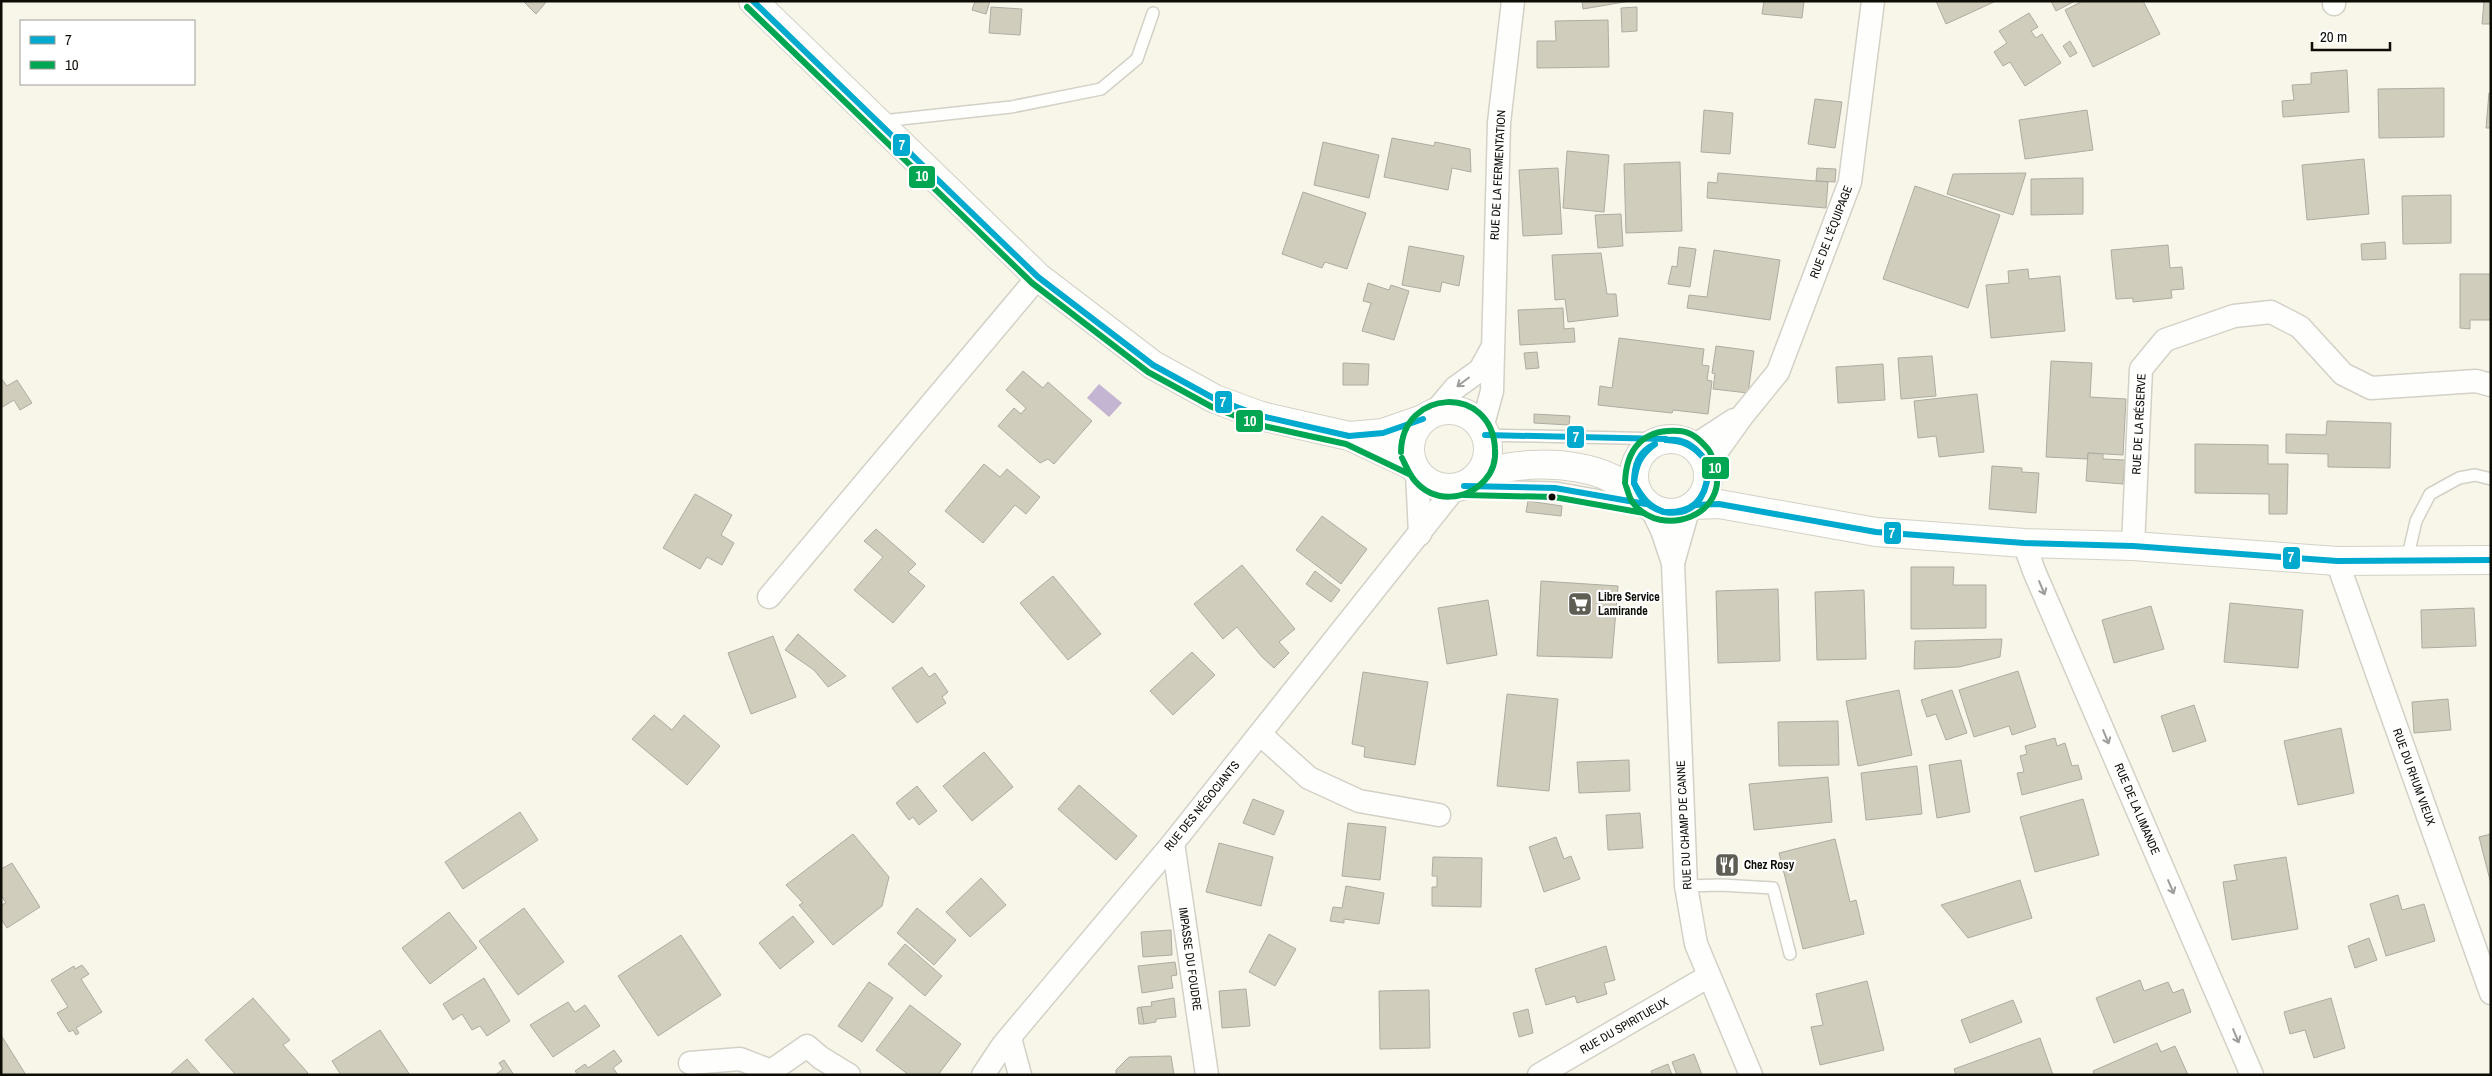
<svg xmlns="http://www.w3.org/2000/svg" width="2492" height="1076" viewBox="0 0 2492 1076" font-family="'Archivo Narrow',sans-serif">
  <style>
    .water { fill: #c4b5d3 }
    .building { fill: #d0cdbc; stroke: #adaca2 }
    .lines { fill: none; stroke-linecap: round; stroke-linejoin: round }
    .lane-casing { stroke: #d3d1c7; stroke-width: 14 }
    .street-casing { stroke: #d3d1c7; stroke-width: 25 }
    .secondary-casing { stroke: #d3d1c7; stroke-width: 30 }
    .lane { stroke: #fefefc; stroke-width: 11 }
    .street { stroke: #fefefc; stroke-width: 22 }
    .secondary { stroke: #fefefc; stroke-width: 28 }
    .bus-1-casing { stroke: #fff; stroke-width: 10 }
    .bus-2-casing { stroke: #fff; stroke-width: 10 }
    .bus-1 { stroke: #00a9ce; stroke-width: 6 }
    .bus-2 { stroke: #00a651; stroke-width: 6 }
    .oneway { stroke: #9e9d99 }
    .bus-dot { fill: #0d0c05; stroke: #fff; stroke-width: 2 }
    .labels { text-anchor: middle; stroke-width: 4.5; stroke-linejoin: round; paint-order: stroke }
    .street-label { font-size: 12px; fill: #0d0c05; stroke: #fff }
    .poi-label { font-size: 12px; font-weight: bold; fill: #0d0c05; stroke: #fff; text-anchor: start }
    .line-badge { stroke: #fff; stroke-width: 2 }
    .badge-label { font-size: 14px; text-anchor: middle; font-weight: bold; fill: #fff }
  </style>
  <rect width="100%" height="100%" fill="#f8f6e9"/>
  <polygon class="water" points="1099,384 1122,403 1109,417 1087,398"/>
  <g class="building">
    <polygon points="523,1 547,1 536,14"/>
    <polygon points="975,1 990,1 986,14 972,10"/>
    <polygon points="1582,1 1630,1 1583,9"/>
    <polygon points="1764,1 1804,1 1802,18 1762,14"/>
    <polygon points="1936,1 1996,1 1946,24"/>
    <polygon points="2051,1 2075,1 2056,11"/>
    <polygon points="2083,1 2143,1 2160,34 2093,67 2065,10"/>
    <polygon points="2484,1 2491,1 2491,24 2482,24"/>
    <polygon points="991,7 1022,9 1020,35 989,33"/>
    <polygon points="1637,7 1637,31 1622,32 1621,8"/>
    <polygon points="2029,13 2038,27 2031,31 2036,38 2042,34 2061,63 2025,86 2010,62 2003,66 1994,52 2007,43 1999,31"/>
    <polygon points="1608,20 1609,67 1537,68 1537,41 1556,41 1555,21"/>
    <polygon points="2070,41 2077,53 2070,57 2063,46"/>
    <polygon points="2347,70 2349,112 2283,117 2282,101 2294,100 2292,85 2311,84 2311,73"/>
    <polygon points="2444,88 2444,137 2379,138 2378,89"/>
    <polygon points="2489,93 2491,93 2491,128 2486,128"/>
    <polygon points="1815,99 1842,102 1835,148 1808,144"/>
    <polygon points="1704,110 1733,113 1730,154 1701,152"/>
    <polygon points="2087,110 2093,150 2025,159 2019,120"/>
    <polygon points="1392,138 1434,146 1435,142 1470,149 1471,172 1452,168 1448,190 1384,177"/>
    <polygon points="1323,142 1379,155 1369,198 1314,185"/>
    <polygon points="1567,151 1609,155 1604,212 1563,208"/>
    <polygon points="2364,159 2369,214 2307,220 2302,165"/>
    <polygon points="1680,162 1682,231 1626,233 1624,164"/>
    <polygon points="1558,168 1562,234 1523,236 1519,170"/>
    <polygon points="1817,168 1836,169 1835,182 1816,181"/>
    <polygon points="1718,173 1828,182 1826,208 1707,198 1708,182 1717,183"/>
    <polygon points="2026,173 2013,215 1947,194 1953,174"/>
    <polygon points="2083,178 2083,214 2031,215 2031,179"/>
    <polygon points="1915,186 2000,215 1968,308 1883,279"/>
    <polygon points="1303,192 1366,213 1347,269 1325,262 1322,268 1282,254"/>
    <polygon points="2451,195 2451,243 2403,244 2402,196"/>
    <polygon points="1621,214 1623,246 1598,248 1595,215"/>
    <polygon points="2385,242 2386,259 2362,260 2361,244"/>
    <polygon points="2168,245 2170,268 2182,267 2184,289 2171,290 2172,298 2133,302 2133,298 2116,299 2111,250"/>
    <polygon points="1409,246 1464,256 1459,286 1442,282 1440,292 1402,285"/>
    <polygon points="1679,247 1696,249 1690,287 1668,284 1672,266 1677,267"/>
    <polygon points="1714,250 1780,260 1770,320 1687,308 1689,295 1707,297"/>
    <polygon points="1601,253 1607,294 1616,294 1618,316 1568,322 1565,299 1555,300 1552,255"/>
    <polygon points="2028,269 2029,279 2060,276 2065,331 1991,338 1986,285 2009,283 2008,271"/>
    <polygon points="2460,274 2491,274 2491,320 2470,320 2470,329 2460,328"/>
    <polygon points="1368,283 1389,290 1391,285 1409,291 1394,340 1362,331 1371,303 1363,301"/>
    <polygon points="1563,308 1564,329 1574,328 1575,342 1520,345 1518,310"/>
    <polygon points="1619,338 1704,349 1702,365 1709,366 1707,380 1712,381 1708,414 1673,410 1672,413 1598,405 1600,386 1612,388"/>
    <polygon points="1716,346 1754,351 1748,393 1713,389 1715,374 1712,373"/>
    <polygon points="1537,352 1539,368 1526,369 1524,353"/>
    <polygon points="1932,356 1936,396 1901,399 1898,358"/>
    <polygon points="2051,361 2092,363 2090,397 2126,399 2123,455 2088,453 2088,459 2046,457"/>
    <polygon points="1343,363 1369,364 1368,385 1343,385"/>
    <polygon points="1883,364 1885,400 1838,403 1836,367"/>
    <polygon points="1023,371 1043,388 1048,382 1092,421 1054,464 1048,459 1040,463 998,426 1014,408 1021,414 1026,408 1006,390"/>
    <polygon points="1,378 7,386 17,380 32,403 20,410 14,400 1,408"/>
    <polygon points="1977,394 1984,452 1939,457 1936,436 1918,438 1914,401"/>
    <polygon points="1534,414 1570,416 1569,425 1534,423"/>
    <polygon points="2327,421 2391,423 2390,468 2328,467 2328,454 2286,453 2286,434 2326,435"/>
    <polygon points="2195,444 2268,445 2268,464 2288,464 2287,514 2269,514 2269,494 2195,493"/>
    <polygon points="2088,453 2103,454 2103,459 2125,460 2123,484 2086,481"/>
    <polygon points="984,464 1000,477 1007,469 1040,497 1026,514 1015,505 983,543 945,511"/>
    <polygon points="1992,466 2022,468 2022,472 2039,473 2036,513 1989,509"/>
    <polygon points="695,494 732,515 721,535 734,543 722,565 707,557 700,569 663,548"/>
    <polygon points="1528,501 1562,506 1561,516 1526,512"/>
    <polygon points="1322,516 1367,549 1341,584 1296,550"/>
    <polygon points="876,529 916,564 908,572 925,586 893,623 854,590 883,557 864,541"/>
    <polygon points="1242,565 1295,629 1279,642 1289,653 1274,668 1262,657 1237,627 1223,639 1194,604"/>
    <polygon points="1911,567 1954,567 1953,585 1986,585 1986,628 1911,629"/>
    <polygon points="1315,571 1340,590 1331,602 1306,584"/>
    <polygon points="1053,576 1101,634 1068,660 1020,603"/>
    <polygon points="1541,581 1618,586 1612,658 1537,656"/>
    <polygon points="1778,589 1780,661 1718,663 1716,591"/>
    <polygon points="1864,590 1866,659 1817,660 1815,592"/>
    <polygon points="1488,600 1497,655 1447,664 1438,608"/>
    <polygon points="2230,603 2303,610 2298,668 2224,662"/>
    <polygon points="2151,606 2164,649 2114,663 2102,620"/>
    <polygon points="2474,608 2476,646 2422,648 2421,610"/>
    <polygon points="798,634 846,676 828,687 814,670 785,650"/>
    <polygon points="773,636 796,697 751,714 728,653"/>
    <polygon points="2002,639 2000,657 1959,667 1914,669 1915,641"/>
    <polygon points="1192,652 1215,675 1173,715 1150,691"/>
    <polygon points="922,667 929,677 935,673 948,692 942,697 946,703 917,723 892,688"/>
    <polygon points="2018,671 2036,727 2012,735 2009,726 1974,737 1959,690"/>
    <polygon points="1363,672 1428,682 1415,765 1364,757 1365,747 1352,744"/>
    <polygon points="1899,690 1912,755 1858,766 1846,701"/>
    <polygon points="1952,690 1967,733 1946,740 1936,714 1927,717 1921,700"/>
    <polygon points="1507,694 1558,699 1549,791 1497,786"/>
    <polygon points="2448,699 2451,730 2414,733 2412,702"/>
    <polygon points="2194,705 2206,741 2173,752 2161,716"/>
    <polygon points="654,715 672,730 684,715 720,746 687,785 632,739"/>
    <polygon points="1838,721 1839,765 1779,766 1778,722"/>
    <polygon points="2341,728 2354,793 2298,805 2284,741"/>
    <polygon points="2055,738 2057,746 2065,743 2072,766 2078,765 2082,779 2022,795 2017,773 2024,772 2020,756 2027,754 2025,746"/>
    <polygon points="984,752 1013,787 972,821 943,786"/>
    <polygon points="1629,760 1630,791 1579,793 1577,762"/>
    <polygon points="1961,760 1970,812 1937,818 1929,765"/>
    <polygon points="1917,766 1922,814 1866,820 1861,773"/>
    <polygon points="1828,777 1832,822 1754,830 1749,784"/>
    <polygon points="1079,785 1137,836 1116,860 1058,809"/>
    <polygon points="917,786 937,811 919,825 913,817 909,820 896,803"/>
    <polygon points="1253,799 1284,811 1274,835 1243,823"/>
    <polygon points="2083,799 2099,855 2035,872 2020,817"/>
    <polygon points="520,812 538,840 463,889 445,862"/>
    <polygon points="1640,813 1643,848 1608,850 1606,815"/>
    <polygon points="1348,823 1386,827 1380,880 1342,876"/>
    <polygon points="853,834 889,877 882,906 833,945 799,905 803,903 786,885"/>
    <polygon points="2491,834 2491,884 2479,837"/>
    <polygon points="1556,837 1564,859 1571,856 1580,879 1544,892 1529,847"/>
    <polygon points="1835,839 1850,902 1856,900 1864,934 1803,949 1779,853"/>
    <polygon points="1219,843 1273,857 1261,906 1206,892"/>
    <polygon points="1433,857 1482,858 1481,907 1432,906 1432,887 1437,887 1437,876 1432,876"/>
    <polygon points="2286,857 2298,929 2232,940 2223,882 2237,880 2234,865"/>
    <polygon points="12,863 40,907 7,928 1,919 1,905 6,903 1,895 1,869"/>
    <polygon points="981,878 1006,905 970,937 946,912"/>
    <polygon points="2020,880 2032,918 1968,938 1941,905"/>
    <polygon points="1346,886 1384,893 1379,924 1344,919 1344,923 1330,921 1333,907 1342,908"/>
    <polygon points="2398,895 2402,910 2424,904 2435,941 2386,956 2370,904"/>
    <polygon points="524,908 564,962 518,995 479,941"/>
    <polygon points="917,908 956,940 934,965 897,933"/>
    <polygon points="449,912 477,948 430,984 402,948"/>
    <polygon points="793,916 814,942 780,969 759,943"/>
    <polygon points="1171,930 1172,955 1143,957 1141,932"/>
    <polygon points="1269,934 1296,949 1275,986 1249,972"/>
    <polygon points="681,935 721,995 658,1036 618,976"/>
    <polygon points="2369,938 2377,960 2355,968 2348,946"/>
    <polygon points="905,944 942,976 925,996 888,964"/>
    <polygon points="1606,946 1615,980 1604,983 1607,994 1577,1003 1575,996 1546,1005 1535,969"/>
    <polygon points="1175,962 1177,975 1171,976 1173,988 1142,993 1138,966"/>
    <polygon points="82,965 89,974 81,979 102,1012 76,1028 79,1033 76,1035 73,1030 69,1032 57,1013 68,1007 51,980 74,966 75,969"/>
    <polygon points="484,978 510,1021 487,1036 480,1026 472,1030 462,1014 453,1020 443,1004"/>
    <polygon points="2140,980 2144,991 2168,982 2173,993 2183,989 2191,1012 2114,1043 2096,998"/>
    <polygon points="1867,981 1884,1050 1820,1065 1811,1027 1823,1025 1816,994"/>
    <polygon points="869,982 893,998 862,1042 838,1026"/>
    <polygon points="1246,989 1250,1026 1222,1028 1219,991"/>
    <polygon points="1429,990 1430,1048 1380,1049 1379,991"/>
    <polygon points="253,998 290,1040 283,1045 308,1073 305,1075 236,1075 205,1040"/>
    <polygon points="1174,998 1176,1017 1156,1019 1156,1022 1144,1024 1141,1007 1152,1006 1151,1002"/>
    <polygon points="2331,998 2345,1048 2314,1058 2305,1030 2290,1034 2284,1012"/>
    <polygon points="2013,1000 2022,1022 1970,1043 1961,1020"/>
    <polygon points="568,1002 575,1012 585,1005 600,1026 553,1057 530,1025"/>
    <polygon points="910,1005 961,1044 938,1075 909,1075 876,1050"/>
    <polygon points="1141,1007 1144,1024 1139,1024 1137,1008"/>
    <polygon points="1528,1009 1533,1033 1519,1037 1513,1013"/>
    <polygon points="380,1030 410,1075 341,1075 332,1061"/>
    <polygon points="1,1035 26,1075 1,1075"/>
    <polygon points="2040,1038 2053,1075 1956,1075 1954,1069"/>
    <polygon points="2157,1043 2161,1052 2175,1046 2188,1075 2094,1075 2093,1071"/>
    <polygon points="614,1050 622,1061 613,1068 618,1075 578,1075 575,1071 585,1064 588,1068"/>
    <polygon points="1694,1054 1702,1075 1677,1075 1672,1062"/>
    <polygon points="1171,1056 1174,1075 1116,1075 1116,1070 1129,1057"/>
    <polygon points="187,1059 201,1075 169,1075"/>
    <polygon points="504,1060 514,1075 495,1075 503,1069 499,1063"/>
    <polygon points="1668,1064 1672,1075 1652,1075 1651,1071"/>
  </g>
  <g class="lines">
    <defs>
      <g id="lane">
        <polyline points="882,121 1011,107 1101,89 1137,59 1153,13"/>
        <polyline points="1485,435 1666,439"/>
        <polyline points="1478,486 1555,488 1638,503"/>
        <polyline points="2407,560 2416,521 2430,494 2459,478 2475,475 2491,479"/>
        <polyline points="1686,886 1721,885 1773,888 1790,954"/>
      </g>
      <g id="street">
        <polyline points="2334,4 2334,1"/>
        <polyline points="1433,414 1455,388 1480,370 1491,350"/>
        <polyline points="1482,428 1492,391 1499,123 1513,1"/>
        <polyline points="1694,446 1734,420"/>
        <polyline points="1707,465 1743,415 1778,372 1850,182 1873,1"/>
        <polyline points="1417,472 1420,534"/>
        <polyline points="1651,508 1662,530 1673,563 1686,886 1696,944 1751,1075"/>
        <polyline points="2024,543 2034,571 2252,1075"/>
        <polyline points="2133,546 2141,369 2165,340 2234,316 2271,312 2300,327 2343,374 2371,388 2476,381 2491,385"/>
        <polyline points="2337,561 2491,993"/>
        <polyline points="1673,563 1688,510"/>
        <polyline points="769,597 1038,277"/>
        <polyline points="1260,734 1309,778 1359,801 1439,815"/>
        <polyline points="1173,843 1207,1075"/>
        <polyline points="1010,1038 1020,1075"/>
        <polyline points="690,1063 740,1059 771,1071 807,1046 821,1058 849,1075"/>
        <polyline points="983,1075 1003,1045 1173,843 1455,488"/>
        <polyline points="1539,1075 1709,976"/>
      </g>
      <g id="secondary">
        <polyline points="753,1 1038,277 1153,365 1215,399 1261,416 1349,436 1413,466"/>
        <circle cx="1449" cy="449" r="39"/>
        <polyline points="1350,436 1383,433 1423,419"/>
        <circle cx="1671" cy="476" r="37"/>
        <path d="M1470,482c32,-23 106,-22 141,-4 10,4 18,10 27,16"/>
        <polyline points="1695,505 1719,504 1876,532 2024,543 2133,546 2337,561 2491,560"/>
      </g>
    </defs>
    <use href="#lane" class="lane-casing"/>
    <use href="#street" class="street-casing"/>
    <use href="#secondary" class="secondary-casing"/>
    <use href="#lane" class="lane"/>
    <use href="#street" class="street"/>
    <use href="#secondary" class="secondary"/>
    <defs>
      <g id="bus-1">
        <polyline points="753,1 1038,277 1153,365 1215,399 1261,416 1349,436 1383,433 1423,419"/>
        <polyline points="1485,435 1666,439"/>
        <path d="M1666,440c16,1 25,4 36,16"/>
        <path d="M1666,440c16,-2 26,4 36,16"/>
        <path d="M1634,483c8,14 14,23 30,29"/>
        <path d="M1634,483c6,16 13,24 30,29"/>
        <path d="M1634,483c0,-18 4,-31 21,-39"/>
        <path d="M1634,483c2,-18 6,-28 21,-39"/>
        <polyline points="1464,486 1555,488 1646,504"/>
        <polyline points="1695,505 1719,504 1876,532 2024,543 2133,546 2337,561 2491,560"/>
        <path d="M1664,512c28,1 41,-11 44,-39"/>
        <path d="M1664,512c28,5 42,-13 44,-39"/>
      </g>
      <g id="bus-2">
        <polyline points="747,7 1032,283 1148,372 1212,407 1259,425 1346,444 1409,474"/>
        <path d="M1401,452c1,-64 91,-68 94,-3 1,12 -2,22 -10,31 -19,21 -51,23 -70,1 -6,-7 -9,-15 -13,-23"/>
        <path d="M1625,483c1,-34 18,-55 55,-52 12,1 20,9 28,18 4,5 5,11 7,17 15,49 -53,74 -82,37 -4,-5 -5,-12 -7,-17"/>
        <polyline points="1464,495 1554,497 1644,513"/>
      </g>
    </defs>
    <use href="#bus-1" class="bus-1-casing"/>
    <use href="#bus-2" class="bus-2-casing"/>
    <use href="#bus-1" class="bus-1"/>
    <use href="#bus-2" class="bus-2"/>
  </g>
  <defs><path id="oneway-shaft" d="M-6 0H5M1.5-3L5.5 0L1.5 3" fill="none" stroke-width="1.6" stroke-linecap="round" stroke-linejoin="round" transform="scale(1.25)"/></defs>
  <g class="oneway">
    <use href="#oneway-shaft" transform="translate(1463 382) rotate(143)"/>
    <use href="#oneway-shaft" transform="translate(2042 588) rotate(67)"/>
    <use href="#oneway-shaft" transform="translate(2106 737) rotate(67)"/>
    <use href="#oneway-shaft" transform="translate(2171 887) rotate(67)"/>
    <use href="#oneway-shaft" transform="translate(2236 1036) rotate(67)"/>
  </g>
  <defs>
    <symbol id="supermarket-square" viewBox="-11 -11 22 22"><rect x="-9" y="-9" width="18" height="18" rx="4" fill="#5f5e55" stroke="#fff"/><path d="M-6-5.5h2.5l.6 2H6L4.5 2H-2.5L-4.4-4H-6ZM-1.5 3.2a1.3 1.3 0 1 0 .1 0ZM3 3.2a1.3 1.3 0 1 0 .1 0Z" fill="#fff"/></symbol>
    <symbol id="restaurant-square" viewBox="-11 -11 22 22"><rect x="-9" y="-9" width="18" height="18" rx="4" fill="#5f5e55" stroke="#fff"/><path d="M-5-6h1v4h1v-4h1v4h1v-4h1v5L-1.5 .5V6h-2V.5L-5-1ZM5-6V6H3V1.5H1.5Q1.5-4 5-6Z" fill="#fff"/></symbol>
  </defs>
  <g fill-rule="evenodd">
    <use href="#supermarket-square" x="1566" y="590" width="28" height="28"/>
    <use href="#restaurant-square" x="1713" y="851" width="28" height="28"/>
  </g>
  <circle class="bus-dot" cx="1552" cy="497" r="4.5"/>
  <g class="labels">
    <g class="street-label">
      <text transform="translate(1498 175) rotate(-87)" y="4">RUE DE LA FERMENTATION</text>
      <text transform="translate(1831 232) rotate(-69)" y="4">RUE DE L'ÉQUIPAGE</text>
      <text transform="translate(2139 424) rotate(-87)" y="4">RUE DE LA RÉSERVE</text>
      <text transform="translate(2414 777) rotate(70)" y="4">RUE DU RHUM VIEUX</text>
      <text transform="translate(1202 806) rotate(-51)" y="4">RUE DES NÉGOCIANTS</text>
      <text transform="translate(2137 809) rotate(67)" y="4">RUE DE LA LIMANDE</text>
      <text transform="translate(1684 825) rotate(-93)" y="4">RUE DU CHAMP DE CANNE</text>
      <text transform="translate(1190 959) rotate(82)" y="4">IMPASSE DU FOUDRE</text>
      <text transform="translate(1624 1026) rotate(-30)" y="4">RUE DU SPIRITUEUX</text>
    </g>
    <g class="poi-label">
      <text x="1598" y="601">Libre Service<tspan x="1598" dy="14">Lamirande</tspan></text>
      <text x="1744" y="869">Chez Rosy</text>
    </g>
  </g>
  <g class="line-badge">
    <rect x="892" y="133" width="19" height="24" rx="5" fill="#00a9ce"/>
    <rect x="908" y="165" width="28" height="24" rx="5" fill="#00a651"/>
    <rect x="1214" y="390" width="19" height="24" rx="5" fill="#00a9ce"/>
    <rect x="1235" y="409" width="29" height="24" rx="5" fill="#00a651"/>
    <rect x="1566" y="425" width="19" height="24" rx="5" fill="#00a9ce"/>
    <rect x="1701" y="456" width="29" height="24" rx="5" fill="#00a651"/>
    <rect x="1883" y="521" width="19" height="24" rx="5" fill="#00a9ce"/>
    <rect x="2282" y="546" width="19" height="24" rx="5" fill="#00a9ce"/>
  </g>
  <g class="badge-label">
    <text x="902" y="150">7</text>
    <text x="922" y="181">10</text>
    <text x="1223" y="407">7</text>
    <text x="1250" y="426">10</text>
    <text x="1576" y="442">7</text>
    <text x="1715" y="473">10</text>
    <text x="1892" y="538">7</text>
    <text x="2291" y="562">7</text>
  </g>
  <rect width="2492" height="1076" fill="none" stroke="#0d0c05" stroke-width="5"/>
  <rect x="20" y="20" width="175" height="65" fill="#ffffff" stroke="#9e9e9b"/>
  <rect x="30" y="36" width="25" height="8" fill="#00a9ce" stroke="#9e9e9b"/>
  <text x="65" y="45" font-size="15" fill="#0d0c05">7</text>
  <rect x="30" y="61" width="25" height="8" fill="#00a651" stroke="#9e9e9b"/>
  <text x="65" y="70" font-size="15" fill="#0d0c05">10</text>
  <path d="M2312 42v8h78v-8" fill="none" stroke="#0d0c05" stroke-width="2.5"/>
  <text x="2320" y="42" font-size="15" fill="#0d0c05" stroke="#ffffff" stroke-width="4" paint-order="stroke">20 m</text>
</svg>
